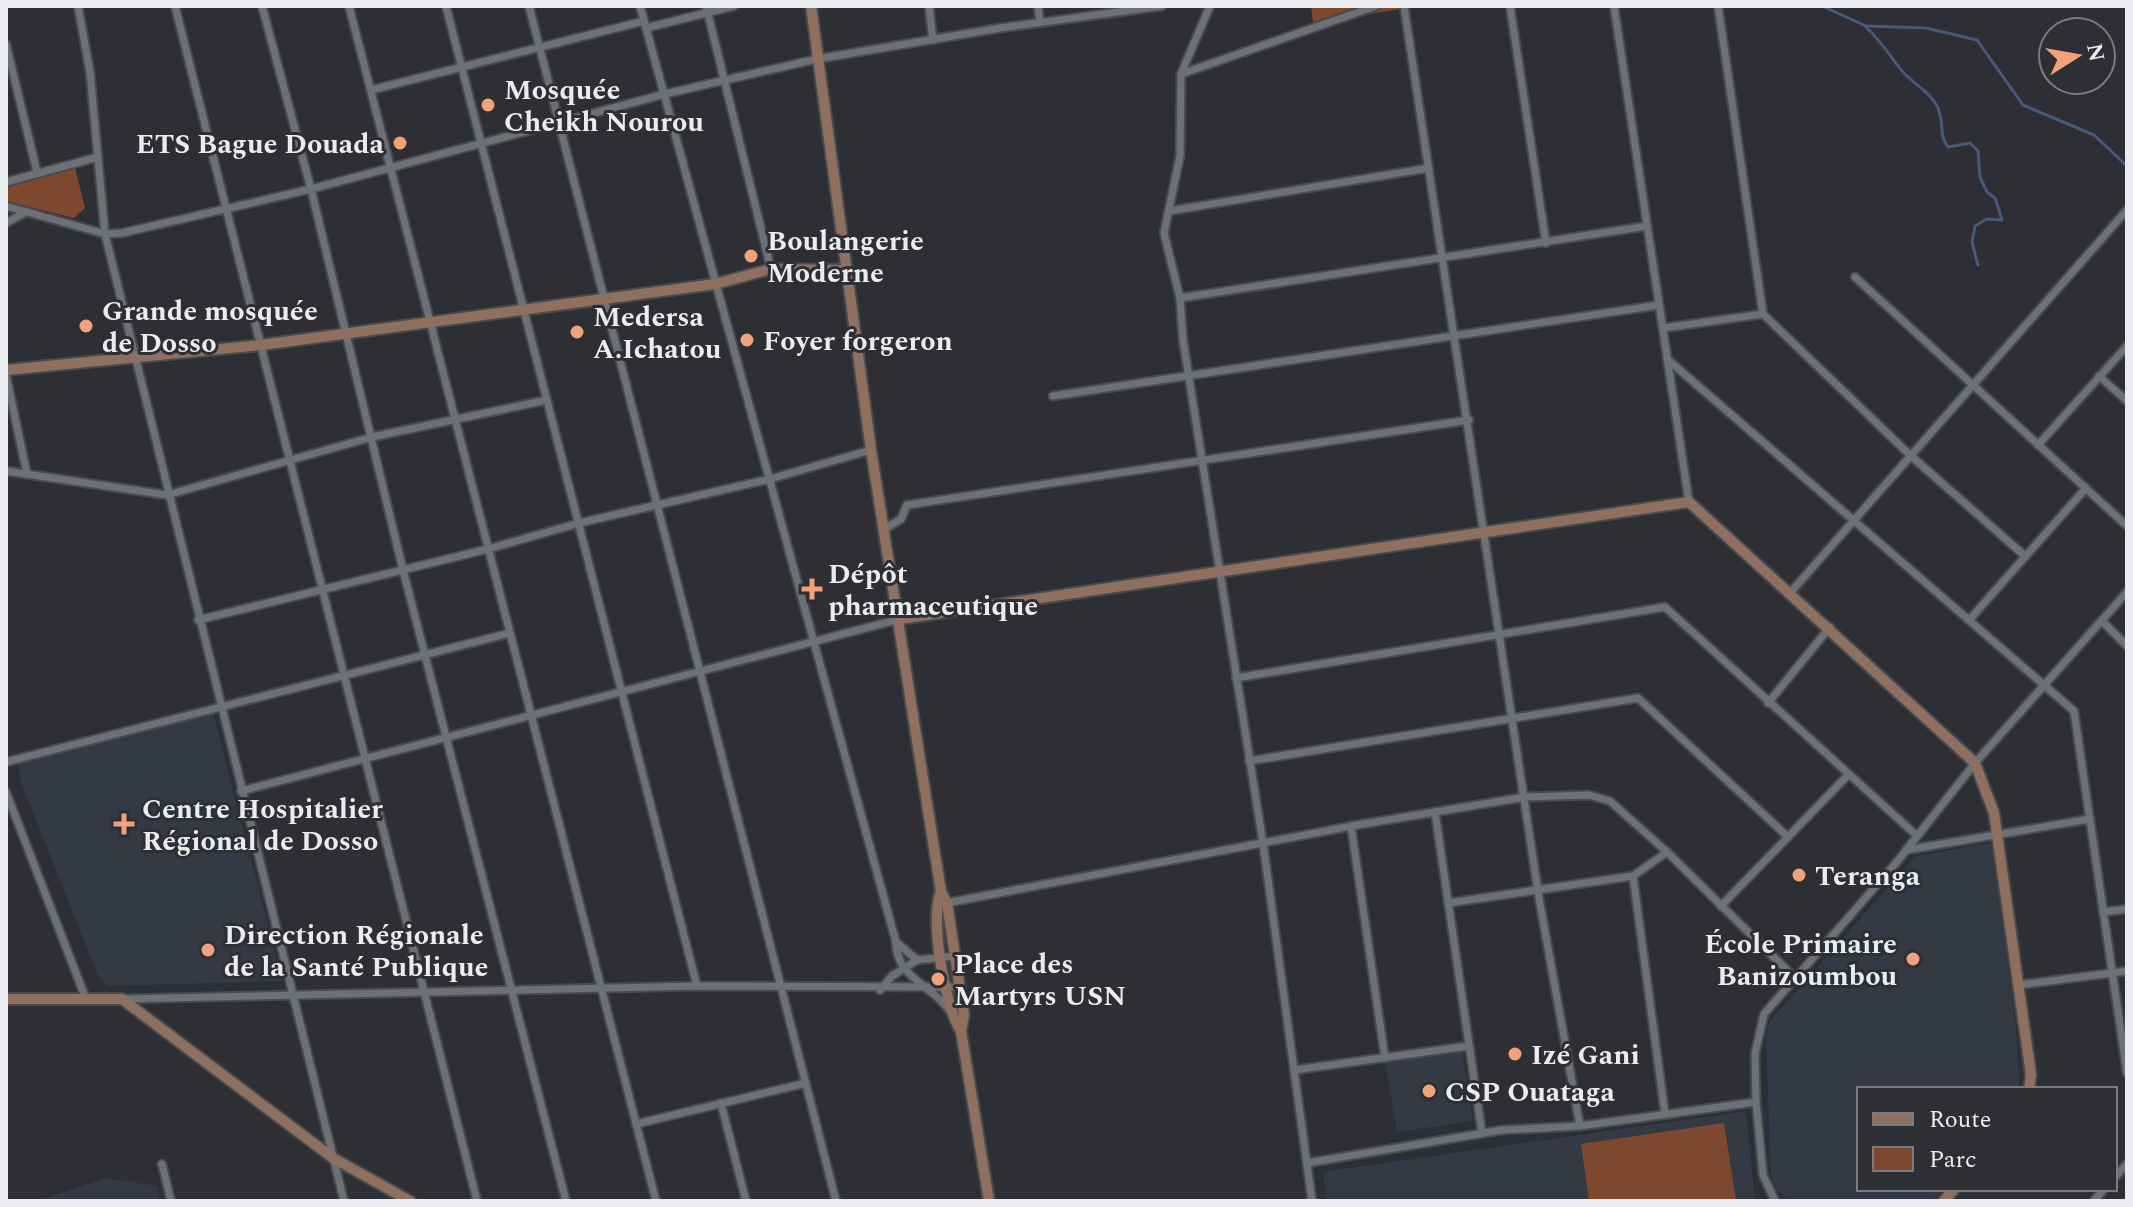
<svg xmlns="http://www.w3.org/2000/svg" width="2133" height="1207" viewBox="0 0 2133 1207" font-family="Spectral,serif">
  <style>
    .built { fill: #343a43 }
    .green { fill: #7d482e }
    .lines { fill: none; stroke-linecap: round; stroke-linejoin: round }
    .stream { stroke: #485877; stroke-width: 3 }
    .street-casing { stroke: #484a4e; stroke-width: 11 }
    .secondary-casing { stroke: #484a4e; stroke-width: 14 }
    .street { stroke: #6d7075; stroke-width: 7 }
    .secondary { stroke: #8e6f60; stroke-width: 10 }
    .poi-dot { fill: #f1a27b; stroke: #2d2f34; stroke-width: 3 }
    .labels { text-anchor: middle; stroke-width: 6; stroke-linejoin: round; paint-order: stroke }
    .poi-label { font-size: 28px; font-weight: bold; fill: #ebecef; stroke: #2d2f34; text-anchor: start }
  </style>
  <rect width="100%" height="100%" fill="#2d2f34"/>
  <g class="built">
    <polygon points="213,712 282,981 107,986 97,974 20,779 18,763"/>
    <polygon points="1991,843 2015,1017 2020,1089 1859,1089 1859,1189 1944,1189 1933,1201 1789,1201 1775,1188 1771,1177 1766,1032 1770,1021 1915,856"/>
    <polygon points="1462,1050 1473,1121 1397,1132 1385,1062"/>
    <polygon points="1746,1111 1755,1201 1327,1201 1323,1172"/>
    <polygon points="107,1178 157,1186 161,1201 37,1201"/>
  </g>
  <g class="green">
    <polygon points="1311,6 1420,6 1313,23"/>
    <polygon points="75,167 85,208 74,218 6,201 6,188"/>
    <polygon points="1724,1123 1736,1201 1589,1201 1581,1144"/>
  </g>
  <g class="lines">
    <g class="stream">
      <polyline points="1822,6 1866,26 1926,28 1977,40 2023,105 2094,135 2127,166"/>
      <path d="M1866,27c13,12 21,24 32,39 11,16 29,22 39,40 8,14 1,29 11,41l22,-4 8,8 2,26 7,15 8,6 7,22 -15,-1 -12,7 -3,16 6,23"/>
    </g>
    <defs>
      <g id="street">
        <polyline points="78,6 90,72 105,234 344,1201"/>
        <polyline points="175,6 477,1201"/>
        <polyline points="262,6 311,189 403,570 566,1201"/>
        <polyline points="349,6 656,1201"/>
        <polyline points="446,6 697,986"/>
        <polyline points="529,6 836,1201"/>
        <path d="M640,6l256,936c0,36 35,42 53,68"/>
        <polyline points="706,6 771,269"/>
        <polyline points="929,6 933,40"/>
        <polyline points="1038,6 1040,22"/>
        <polyline points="1210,6 1181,74 1180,156 1164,233 1180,298 1183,340 1263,843 1312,1201"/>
        <polyline points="1404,6 1539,898 1580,1126"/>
        <polyline points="1510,6 1546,243"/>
        <polyline points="1614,6 1689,502"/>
        <polyline points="1718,6 1763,314 1911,456 2025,556"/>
        <polyline points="646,28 734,6"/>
        <polyline points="6,44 37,172"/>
        <polyline points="1181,74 1376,6"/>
        <polyline points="371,90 644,21"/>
        <polyline points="6,182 98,157"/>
        <polyline points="6,206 105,234 122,233 311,189 665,94 817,59 1000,28 1162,6"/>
        <polyline points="1169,211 1429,168"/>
        <polyline points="6,223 26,212"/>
        <polyline points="1855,277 2127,526"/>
        <polyline points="1180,298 1647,226"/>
        <polyline points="1663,328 1763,314"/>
        <polyline points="1667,359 2074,711 2127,1073"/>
        <polyline points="6,375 27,474"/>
        <polyline points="2099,376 2127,401"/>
        <polyline points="1053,396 1659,305"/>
        <polyline points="2038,445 2127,346"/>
        <polyline points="6,471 167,495 372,437 547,400"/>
        <polyline points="883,530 901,519 907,505 1469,420"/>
        <polyline points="1790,593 2127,210"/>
        <polyline points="1970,619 2086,488"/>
        <polyline points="198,620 488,549 579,523 770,479 871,450"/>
        <polyline points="2102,621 2127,646"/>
        <polyline points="1236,678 1665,607 1916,835"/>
        <polyline points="1768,703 1830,627"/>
        <polyline points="1249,761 1638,698 1788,837"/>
        <polyline points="6,762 510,633"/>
        <polyline points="241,791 900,619"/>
        <polyline points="6,792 86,999"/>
        <polyline points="1435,812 1482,1133"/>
        <polyline points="1351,826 1385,1058"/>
        <polyline points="1906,850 2090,819"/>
        <polyline points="946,903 1357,825 1525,797 1589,795 1610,801 1667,852 1795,978"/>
        <polyline points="1448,903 1633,876"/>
        <polyline points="1721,906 1848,775"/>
        <polyline points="2103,912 2127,909"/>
        <polyline points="896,942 917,960 955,956"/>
        <polyline points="2018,985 2127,971"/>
        <polyline points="880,990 892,976 917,960"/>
        <polyline points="122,999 697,986 959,987"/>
        <polyline points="1294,1070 1469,1046"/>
        <polyline points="721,1103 746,1201"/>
        <polyline points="1665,1114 1633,876 1667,852"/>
        <polyline points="636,1124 806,1083"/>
        <polyline points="1307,1163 1502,1130 1580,1126 1756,1102"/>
        <polyline points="162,1164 171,1201"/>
        <polyline points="2115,1177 2127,1164"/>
        <polyline points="1775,1201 1763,1175 1756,1102 1755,1054 1764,1014 1896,863 1975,763 2127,592"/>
        <polyline points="2094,1201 2104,1189"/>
      </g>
      <g id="secondary">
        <polyline points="811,6 871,450 941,892 947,903 964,1015 961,1031 989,1201"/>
        <polyline points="6,370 261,345 715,284 771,269 845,270"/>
        <polyline points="900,619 1689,502 1975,763 1994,813 2031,1075 2029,1089"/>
        <path d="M941,892c-12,24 4,116 20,139"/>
        <polyline points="6,999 122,999 333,1158 410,1201"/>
        <polyline points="1944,1201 1954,1189"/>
      </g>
    </defs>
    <use href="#street" class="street-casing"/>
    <use href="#secondary" class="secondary-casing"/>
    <use href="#street" class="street"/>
    <use href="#secondary" class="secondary"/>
  </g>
  <g class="poi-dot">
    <circle cx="488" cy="105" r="8"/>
    <circle cx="400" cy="143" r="8"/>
    <circle cx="751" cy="256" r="8"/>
    <circle cx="86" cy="326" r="8"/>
    <circle cx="577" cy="332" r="8"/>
    <circle cx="747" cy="340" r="8"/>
    <path d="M808 577h8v8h8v8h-8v8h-8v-8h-8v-8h8z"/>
    <path d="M120 812h8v8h8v8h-8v8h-8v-8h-8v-8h8z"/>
    <circle cx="1799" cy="875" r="8"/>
    <circle cx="208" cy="950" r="8"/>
    <circle cx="1913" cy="959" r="8"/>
    <circle cx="938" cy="979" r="8"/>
    <circle cx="1515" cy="1054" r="8"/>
    <circle cx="1429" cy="1091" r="8"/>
  </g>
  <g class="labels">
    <g class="poi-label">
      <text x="504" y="99">Mosquée<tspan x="504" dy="32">Cheikh Nourou</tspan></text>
      <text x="384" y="153" text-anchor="end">ETS Bague Douada</text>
      <text x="767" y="250">Boulangerie<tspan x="767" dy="32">Moderne</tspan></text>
      <text x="102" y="320">Grande mosquée<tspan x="102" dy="32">de Dosso</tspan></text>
      <text x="593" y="326">Medersa<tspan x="593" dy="32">A.Ichatou</tspan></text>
      <text x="763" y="350">Foyer forgeron</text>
      <text x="828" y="583">Dépôt<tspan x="828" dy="32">pharmaceutique</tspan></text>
      <text x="142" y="818">Centre Hospitalier<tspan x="142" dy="32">Régional de Dosso</tspan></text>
      <text x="1815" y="885">Teranga</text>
      <text x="224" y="944">Direction Régionale<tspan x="224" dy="32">de la Santé Publique</tspan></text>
      <text x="1897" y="953" text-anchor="end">École Primaire<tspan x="1897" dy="32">Banizoumbou</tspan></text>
      <text x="954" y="973">Place des<tspan x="954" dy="32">Martyrs USN</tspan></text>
      <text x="1531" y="1064">Izé Gani</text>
      <text x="1445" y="1101">CSP Ouataga</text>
    </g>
  </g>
  <rect width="2133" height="1207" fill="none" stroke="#ebecef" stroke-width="16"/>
  <rect x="1857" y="1087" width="260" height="104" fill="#2d2f34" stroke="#797b7f" stroke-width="2"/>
  <rect x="1873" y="1113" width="40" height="12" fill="#8e6f60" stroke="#797b7f" stroke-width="2"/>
  <text x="1929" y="1127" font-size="24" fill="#ebecef">Route</text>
  <rect x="1873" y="1147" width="40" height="24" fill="#7d482e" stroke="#797b7f" stroke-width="2"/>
  <text x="1929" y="1167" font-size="24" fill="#ebecef">Parc</text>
  <g transform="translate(2077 56) rotate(79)"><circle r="38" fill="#2d2f34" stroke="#797b7f" stroke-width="2"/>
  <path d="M0-6L14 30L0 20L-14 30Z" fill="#f1a27b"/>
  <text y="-12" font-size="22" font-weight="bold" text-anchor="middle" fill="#ebecef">N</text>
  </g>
</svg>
